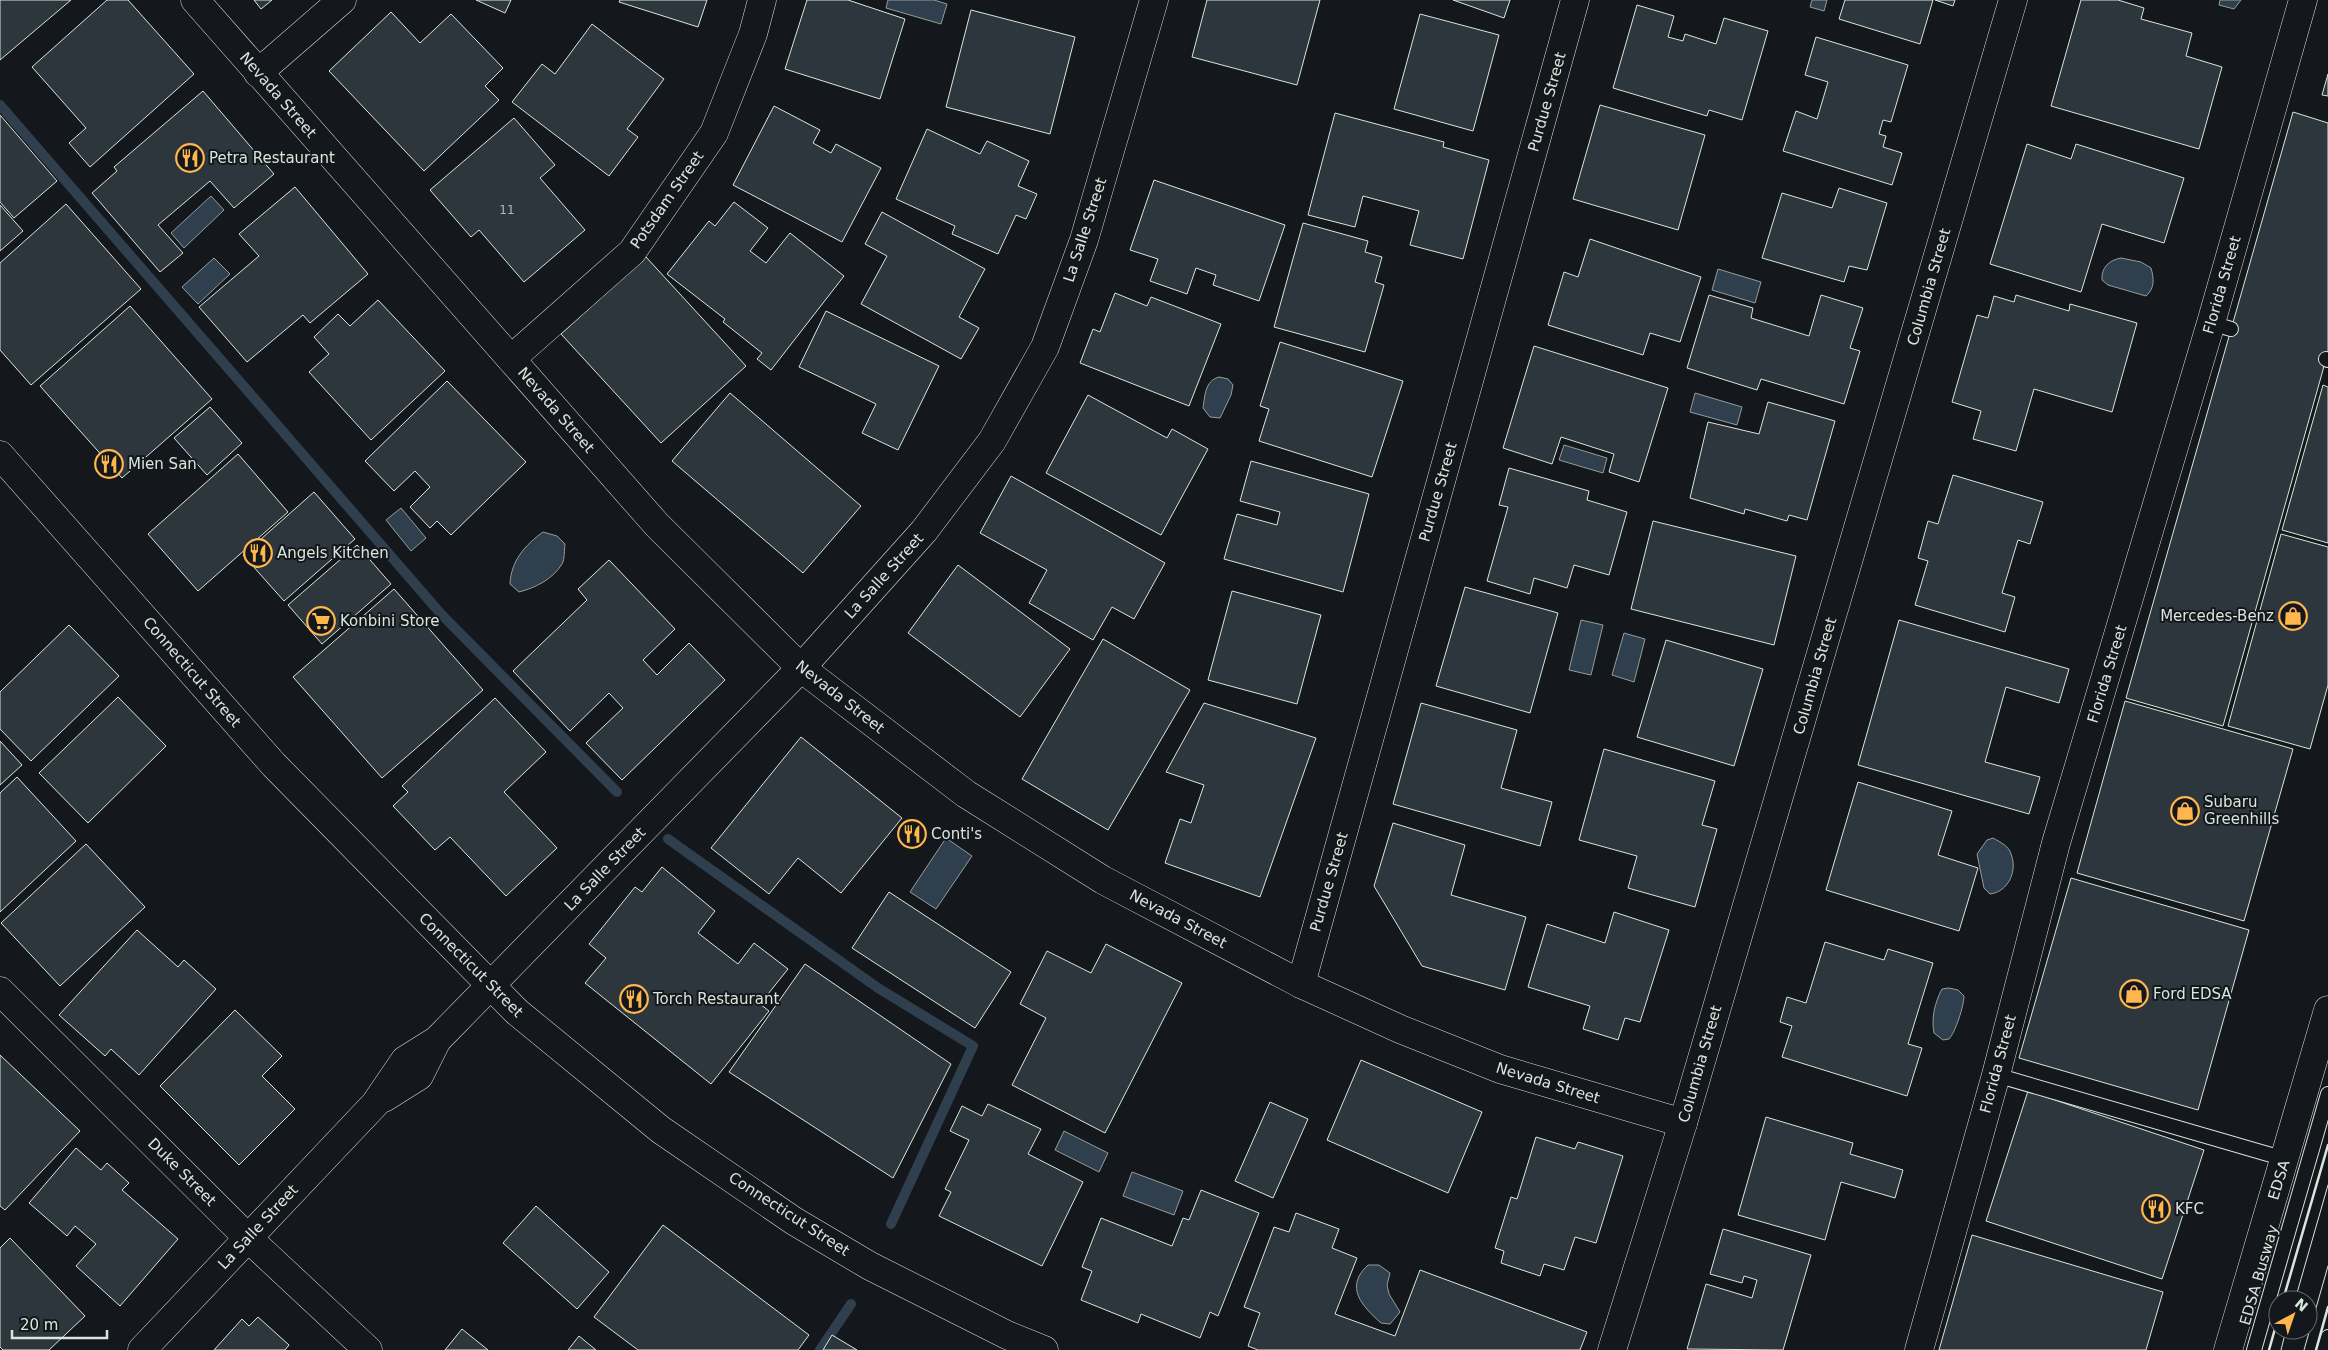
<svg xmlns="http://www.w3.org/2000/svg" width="2328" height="1350" viewBox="0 0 2328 1350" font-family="'DejaVu Sans',sans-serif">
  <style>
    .water { fill: #2f3f4d; stroke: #939e99 }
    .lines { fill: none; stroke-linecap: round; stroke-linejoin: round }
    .stream { stroke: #2f3f4d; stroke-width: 10 }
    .building { fill: #2c363c; stroke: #d8e6dc }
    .service-casing { stroke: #d8e6dc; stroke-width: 16 }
    .minor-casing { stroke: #d8e6dc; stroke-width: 29 }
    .tertiary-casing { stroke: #d8e6dc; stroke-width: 29 }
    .trunk-casing { stroke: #d8e6dc; stroke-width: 29 }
    .service { stroke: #14181c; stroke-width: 14 }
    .minor { stroke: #14181c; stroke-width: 28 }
    .tertiary { stroke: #14181c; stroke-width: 28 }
    .trunk { stroke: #14181c; stroke-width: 28 }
    .tram { stroke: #d8e6dc; stroke-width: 1 }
    .wall { stroke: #d8e6dc; stroke-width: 2.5 }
    .labels { text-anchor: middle; stroke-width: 4; stroke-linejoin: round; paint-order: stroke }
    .number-label { font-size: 12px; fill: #adbab4 }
    .street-label { font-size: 15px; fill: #d8e6dc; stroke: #14181c }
    .poi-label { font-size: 15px; fill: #d8e6dc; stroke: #14181c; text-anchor: start }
  </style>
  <rect width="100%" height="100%" fill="#14181c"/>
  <g class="water">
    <polygon points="888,0 934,0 947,4 941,24 886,8"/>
    <polygon points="1812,0 1827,0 1824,11 1810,7"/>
    <polygon points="2220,0 2241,0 2234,9 2219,5"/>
    <polygon points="211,196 224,210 184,248 171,233"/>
    <polygon points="214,258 230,274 198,304 182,287"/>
    <path d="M2121,258l20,4 10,6c3,11 4,20 -5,28l-38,-11 -6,-5c-1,-12 7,-20 19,-22z"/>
    <polygon points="1718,269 1761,282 1755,303 1712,290"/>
    <path d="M1219,377l9,2 5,6 -2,10 -11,23 -10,-1 -7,-9c2,-13 2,-27 16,-31z"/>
    <polygon points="1695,393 1742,407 1737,425 1690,412"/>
    <polygon points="1564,445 1607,458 1603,473 1559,460"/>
    <polygon points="401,508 426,538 411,551 386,520"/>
    <path d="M543,532l14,4 8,8c-1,6 0,15 -3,20 -9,15 -27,24 -43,28l-9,-8c1,-23 15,-39 33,-52z"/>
    <polygon points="1581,620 1603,625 1591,675 1569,670"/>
    <polygon points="1624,633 1645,639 1634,682 1612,675"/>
    <polygon points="946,838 972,856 936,909 910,892"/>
    <path d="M1993,838c7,4 16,8 18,16 7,17 -3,38 -21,40l-6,-6 -7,-34 10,-14z"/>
    <path d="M1949,988l9,2 6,6c0,10 -9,37 -15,43l-6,1 -9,-7c-3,-15 1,-31 8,-44z"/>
    <polygon points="1064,1131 1108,1153 1099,1172 1055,1150"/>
    <polygon points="1132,1172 1183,1191 1174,1215 1123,1196"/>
    <path d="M1368,1265h11l11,8 -3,12 2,9 11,18 -10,12 -9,-1c-19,-17 -37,-36 -13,-58z"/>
  </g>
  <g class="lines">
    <g class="stream">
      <polyline points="0,105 441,614 617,792"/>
      <polyline points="668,839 878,988 973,1046 891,1224"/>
      <polyline points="820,1350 851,1304"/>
    </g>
  </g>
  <g class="building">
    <polygon points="0,0 71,0 0,60"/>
    <polygon points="107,0 128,0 194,74 90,167 69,143 86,128 32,67"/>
    <polygon points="254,0 272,0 261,9"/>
    <polygon points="476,0 511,0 505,13"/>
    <polygon points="620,0 707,0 698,27 619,2"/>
    <polygon points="807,0 848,0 905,19 880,99 785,69"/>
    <polygon points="1207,0 1320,0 1297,85 1192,57"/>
    <polygon points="1453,0 1510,0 1504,18"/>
    <polygon points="1845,0 1933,0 1920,44 1839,19"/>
    <polygon points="1935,0 1955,0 1953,6"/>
    <polygon points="2081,0 2118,0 2144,8 2141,19 2192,33 2186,56 2222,67 2199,149 2051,106"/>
    <polygon points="1637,5 1674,16 1668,37 1683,41 1685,34 1716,44 1724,18 1768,31 1742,120 1709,110 1707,116 1613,88"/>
    <polygon points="971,10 1075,37 1050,134 946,107"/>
    <polygon points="391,12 420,43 451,14 503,68 485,86 499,100 424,171 329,71"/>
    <polygon points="1420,14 1499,35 1473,131 1394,109"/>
    <polygon points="592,24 664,79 627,129 638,137 609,176 512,102 542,64 555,74"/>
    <polygon points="1816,37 1908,65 1891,122 1883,120 1879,134 1886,136 1883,147 1902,153 1892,185 1783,151 1796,111 1817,119 1828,82 1805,75"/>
    <polygon points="2328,74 2328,96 2322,95"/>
    <polygon points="203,91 274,174 234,208 210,181 158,225 183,253 160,272 92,193 117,171 114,167"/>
    <polygon points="1600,105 1705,135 1678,230 1573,199"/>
    <polygon points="774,106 820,130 813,143 831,153 836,144 881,168 842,242 733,185"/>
    <polygon points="2293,112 2328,123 2328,352 2223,726 2126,698"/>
    <polygon points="1335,113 1444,142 1443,147 1489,160 1463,259 1410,245 1419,211 1363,196 1355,227 1308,215"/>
    <polygon points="0,115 57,181 14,218 0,202"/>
    <polygon points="514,118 555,165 540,178 585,230 524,282 479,230 471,237 430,190"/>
    <polygon points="927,129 980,154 987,141 1029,161 1018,186 1037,194 1026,219 1016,215 998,254 952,234 955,226 896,199"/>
    <polygon points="2027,144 2071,159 2076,144 2184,178 2164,243 2102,224 2081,292 1990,264"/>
    <polygon points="1154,180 1285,225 1259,301 1213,285 1216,275 1196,268 1187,294 1150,281 1158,259 1130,250"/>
    <polygon points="295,187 368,274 310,323 303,315 247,362 199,307 259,256 239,234"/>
    <polygon points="1839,188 1887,203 1867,270 1849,266 1844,282 1762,258 1782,193 1832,208"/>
    <polygon points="734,202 768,228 750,251 766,263 790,233 844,276 771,370 757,359 762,353 723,322 725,319 667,274 709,221 715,226"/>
    <polygon points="66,204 141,289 31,385 0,350 0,263"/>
    <polygon points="0,205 23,231 0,251"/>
    <polygon points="882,212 985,269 959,317 979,328 961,359 861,304 887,256 865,244"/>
    <polygon points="1303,223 1368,241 1365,252 1382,257 1375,282 1384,285 1365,352 1274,327"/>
    <polygon points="1590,239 1701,277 1680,342 1650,333 1643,355 1548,325 1564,272 1578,277"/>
    <polygon points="646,257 746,366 661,443 561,334"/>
    <polygon points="1115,293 1147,306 1151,297 1221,324 1189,406 1080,363 1093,329 1100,332"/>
    <polygon points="1709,295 1753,308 1751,318 1809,336 1821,295 1863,308 1850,348 1860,351 1844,404 1761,379 1757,390 1687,368"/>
    <polygon points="2016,295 2069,311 2070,304 2137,323 2112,412 2034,389 2016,451 1973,439 1981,411 1952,402 1977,315 1988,318 1994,296 2014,302"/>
    <polygon points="378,300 445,371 371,440 309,372 329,354 314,337 338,314 350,326"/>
    <polygon points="130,306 212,399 122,478 40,386"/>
    <polygon points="826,311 939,366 898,450 862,433 876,404 799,367"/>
    <polygon points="1280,342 1403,381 1372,477 1259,441 1269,409 1260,406"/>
    <polygon points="1534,346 1668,388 1639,482 1609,472 1614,454 1561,437 1552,464 1503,448"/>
    <polygon points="447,381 526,462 451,535 437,521 430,528 410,507 430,487 415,471 394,491 365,461"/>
    <polygon points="2323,385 2328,387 2328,543 2282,530"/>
    <polygon points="730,393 861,506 803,573 672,461"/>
    <polygon points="1088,395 1167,438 1172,429 1208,449 1161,535 1046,473"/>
    <polygon points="1768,402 1835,421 1807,520 1789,515 1787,521 1745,509 1744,514 1690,498 1708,422 1759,434"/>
    <polygon points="210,407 242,443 207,475 174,438"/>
    <polygon points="238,454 288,512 198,591 148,534"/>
    <polygon points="1251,461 1369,494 1343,592 1224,559 1237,514 1277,525 1280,512 1240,501"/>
    <polygon points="1509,468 1589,491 1587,500 1627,512 1609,575 1574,565 1567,588 1534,578 1530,594 1487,581 1508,507 1499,505"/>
    <polygon points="1953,475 2043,502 2030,544 2018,540 2002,593 2015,597 2005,632 1915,605 1928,561 1918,558 1928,521 1938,524"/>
    <polygon points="1011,476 1165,563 1134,619 1112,607 1093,640 1029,603 1047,570 980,533"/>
    <polygon points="314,492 355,539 284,601 243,555"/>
    <polygon points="1653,521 1796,556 1774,645 1631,609"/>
    <polygon points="2281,534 2328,547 2328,685 2310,749 2228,726"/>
    <polygon points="357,545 391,584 322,644 288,605"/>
    <polygon points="609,560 675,629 643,660 657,675 689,643 725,680 622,780 586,743 623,708 609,693 570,731 513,671 587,600 578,589"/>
    <polygon points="958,565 1070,649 1020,717 908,633"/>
    <polygon points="1465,587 1558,613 1530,713 1436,686"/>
    <polygon points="394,589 483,690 382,778 293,677"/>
    <polygon points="1232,591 1321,615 1297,704 1208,680"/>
    <polygon points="1899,620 2069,669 2059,703 2006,687 1985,762 2040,777 2029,814 1858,765"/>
    <polygon points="69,625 119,676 31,761 0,729 0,692"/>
    <polygon points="1103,639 1190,690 1108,830 1022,779"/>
    <polygon points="1666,640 1763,669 1734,766 1637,737"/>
    <polygon points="118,697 166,746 88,823 39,773"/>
    <polygon points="495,698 546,752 504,792 557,848 506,896 450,837 435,850 393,806 408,792 402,786"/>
    <polygon points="2125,701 2293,749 2244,921 2077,873"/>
    <polygon points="1204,703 1316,738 1260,897 1165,863 1180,819 1191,823 1204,785 1166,772"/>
    <polygon points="1421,703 1517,730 1501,788 1552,802 1540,846 1393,804"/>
    <polygon points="801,737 902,818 841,893 798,858 769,894 711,848"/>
    <polygon points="0,741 22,765 0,785"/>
    <polygon points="1604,749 1715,781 1702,825 1717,829 1695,907 1628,888 1637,856 1579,840"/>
    <polygon points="17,777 76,841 0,912 0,793"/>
    <polygon points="1858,782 1952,811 1938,855 1978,868 1959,931 1826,890"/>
    <polygon points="1393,823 1465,845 1451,895 1526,917 1505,990 1422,966 1374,886"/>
    <polygon points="86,844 145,907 60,986 1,923"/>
    <polygon points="662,867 715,911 698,933 738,964 754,943 788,969 760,1004 769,1011 711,1084 585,983 606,958 589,944 635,887 642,892"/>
    <polygon points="2071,878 2249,930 2198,1110 2019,1058"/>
    <polygon points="889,892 1011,972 975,1028 852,948"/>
    <polygon points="1614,912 1669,930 1640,1022 1625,1018 1618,1040 1583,1029 1590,1006 1528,987 1547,924 1605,943"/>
    <polygon points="137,930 178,967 184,960 216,989 139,1075 111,1049 105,1056 59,1015"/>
    <polygon points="1825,942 1884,960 1888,949 1933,963 1908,1044 1922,1048 1907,1096 1782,1057 1792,1026 1780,1022 1787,997 1806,1003"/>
    <polygon points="1106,944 1182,983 1105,1133 1012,1085 1046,1018 1020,1004 1047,951 1091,973"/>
    <polygon points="805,964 951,1064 893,1178 729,1072"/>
    <polygon points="235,1010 282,1056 262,1076 295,1109 239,1165 160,1086"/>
    <polygon points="0,1055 80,1131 5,1210 0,1206"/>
    <polygon points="1361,1060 1482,1112 1448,1193 1327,1140"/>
    <polygon points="2028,1091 2204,1150 2162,1279 1986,1221"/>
    <polygon points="1270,1102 1308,1119 1273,1198 1235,1181"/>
    <polygon points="988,1104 1041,1129 1028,1154 1083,1182 1042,1266 939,1216 951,1192 945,1189 969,1140 950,1131 962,1106 982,1116"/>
    <polygon points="1766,1117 1853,1143 1850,1154 1903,1170 1895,1198 1841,1182 1825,1240 1738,1215"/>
    <polygon points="1536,1137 1575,1149 1578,1142 1623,1156 1596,1243 1575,1237 1564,1270 1544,1264 1540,1276 1501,1263 1504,1251 1495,1248 1511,1197 1517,1199"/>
    <polygon points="76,1148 101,1170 107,1163 129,1183 122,1190 178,1239 120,1306 76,1266 96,1244 75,1226 67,1236 29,1203"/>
    <polygon points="1201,1190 1259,1213 1218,1316 1210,1312 1200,1338 1141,1314 1138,1323 1081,1300 1092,1271 1082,1267 1101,1218 1172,1246 1183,1218 1189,1220"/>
    <polygon points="536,1206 609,1272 577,1309 503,1243"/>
    <polygon points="1296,1213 1339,1229 1332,1248 1357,1258 1335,1314 1395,1336 1420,1270 1587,1332 1580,1350 1258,1350 1248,1346 1260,1313 1244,1307 1274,1227 1289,1232"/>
    <polygon points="663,1225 809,1335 798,1350 638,1350 594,1317"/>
    <polygon points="1723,1229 1811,1255 1783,1350 1687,1349 1706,1284 1752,1298 1757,1280 1744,1276 1742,1283 1710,1274"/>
    <polygon points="1972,1235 2163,1292 2146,1350 1939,1350"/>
    <polygon points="10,1238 85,1316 49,1350 3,1350 0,1347 0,1248"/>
    <polygon points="258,1317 289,1345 285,1350 214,1350 242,1319 249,1326"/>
    <polygon points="462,1329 488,1350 445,1350"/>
    <polygon points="832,1335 857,1350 823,1350"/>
    <polygon points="579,1336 596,1350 568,1350"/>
  </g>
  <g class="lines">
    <defs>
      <g id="service">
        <polyline points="2211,323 2231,329"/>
        <polyline points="2326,359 2328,360"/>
        <polyline points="1996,1075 2285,1159"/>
        <polyline points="2254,1350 2328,1094"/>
        <polyline points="2324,1350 2328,1337"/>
      </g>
      <g id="minor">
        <polyline points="195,0 657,525 801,668 966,794 1103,880 1301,984 1400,1029 1500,1069 1683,1123"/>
        <polyline points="258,73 342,0"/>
        <polyline points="511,359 632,252 714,133 753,34 762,0"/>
        <polyline points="1301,984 1575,0"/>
        <polyline points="0,991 248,1238 368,1350"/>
        <polyline points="384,1098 419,1076 437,1040"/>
        <polyline points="142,1350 375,1104 405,1060 437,1040 801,668 924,531 992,441 1045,347 1084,240 1154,0"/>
        <polyline points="1612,1350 1683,1123 2013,0"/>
        <polyline points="1919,1350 1996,1075 2056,843 2211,323 2303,0"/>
      </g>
      <polyline id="tertiary" points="0,455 274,765 517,1012 661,1130 794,1221 870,1266 1007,1335 1044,1350"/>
      <polyline id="trunk" points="2228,1350 2328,1010"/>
    </defs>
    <use href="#service" class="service-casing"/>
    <use href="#minor" class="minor-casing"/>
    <use href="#tertiary" class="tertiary-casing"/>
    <use href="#trunk" class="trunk-casing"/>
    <use href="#service" class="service"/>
    <use href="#minor" class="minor"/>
    <use href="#tertiary" class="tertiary"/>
    <use href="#trunk" class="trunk"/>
    <g class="tram">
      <polyline points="2295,1300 2328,1185"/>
      <polyline points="2281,1350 2286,1330"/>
      <polyline points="2304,1350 2328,1266"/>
    </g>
    <g class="wall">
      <polyline points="2283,1300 2328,1145"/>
      <polyline points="2269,1350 2278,1318"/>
      <polyline points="2316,1350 2328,1307"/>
    </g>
  </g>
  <defs>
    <symbol id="restaurant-ring" viewBox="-11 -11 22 22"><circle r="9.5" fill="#14181c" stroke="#ffb74d" stroke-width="1.5"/><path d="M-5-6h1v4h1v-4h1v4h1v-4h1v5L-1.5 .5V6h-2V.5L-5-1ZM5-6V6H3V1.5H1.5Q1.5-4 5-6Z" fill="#ffb74d"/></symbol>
    <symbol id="shop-ring" viewBox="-11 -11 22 22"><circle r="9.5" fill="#14181c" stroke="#ffb74d" stroke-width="1.5"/><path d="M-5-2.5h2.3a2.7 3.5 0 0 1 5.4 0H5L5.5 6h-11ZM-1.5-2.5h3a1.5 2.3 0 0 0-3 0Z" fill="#ffb74d"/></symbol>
    <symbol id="supermarket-ring" viewBox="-11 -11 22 22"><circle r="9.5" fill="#14181c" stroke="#ffb74d" stroke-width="1.5"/><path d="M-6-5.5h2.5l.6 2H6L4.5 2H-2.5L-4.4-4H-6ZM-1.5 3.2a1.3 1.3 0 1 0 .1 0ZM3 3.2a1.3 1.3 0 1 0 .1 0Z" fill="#ffb74d"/></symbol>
  </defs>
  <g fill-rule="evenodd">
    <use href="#restaurant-ring" x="174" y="142" width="32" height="32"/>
    <use href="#restaurant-ring" x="93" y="448" width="32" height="32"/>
    <use href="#restaurant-ring" x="242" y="537" width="32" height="32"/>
    <use href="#shop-ring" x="2277" y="600" width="32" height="32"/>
    <use href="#supermarket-ring" x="305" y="605" width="32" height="32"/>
    <use href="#shop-ring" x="2169" y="795" width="32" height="32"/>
    <use href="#restaurant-ring" x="896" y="818" width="32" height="32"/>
    <use href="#shop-ring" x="2118" y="978" width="32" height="32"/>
    <use href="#restaurant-ring" x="618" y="983" width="32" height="32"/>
    <use href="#restaurant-ring" x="2140" y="1193" width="32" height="32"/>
  </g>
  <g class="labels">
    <g class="number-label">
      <text x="507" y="214">11</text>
    </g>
    <g class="street-label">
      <text transform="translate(278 95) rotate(49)" y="5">Nevada Street</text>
      <text transform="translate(1547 102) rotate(-74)" y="5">Purdue Street</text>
      <text transform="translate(667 200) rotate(-55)" y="5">Potsdam Street</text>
      <text transform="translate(1085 230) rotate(-72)" y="5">La Salle Street</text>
      <text transform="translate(2222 285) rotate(-74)" y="5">Florida Street</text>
      <text transform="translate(1929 287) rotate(-74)" y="5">Columbia Street</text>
      <text transform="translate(556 410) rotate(49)" y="5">Nevada Street</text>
      <text transform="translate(1438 492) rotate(-74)" y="5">Purdue Street</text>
      <text transform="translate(884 576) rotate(-48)" y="5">La Salle Street</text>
      <text transform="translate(192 672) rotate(49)" y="5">Connecticut Street</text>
      <text transform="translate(2107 674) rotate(-73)" y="5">Florida Street</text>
      <text transform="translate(1815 676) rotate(-74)" y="5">Columbia Street</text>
      <text transform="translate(840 697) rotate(38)" y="5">Nevada Street</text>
      <text transform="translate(605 869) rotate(-46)" y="5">La Salle Street</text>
      <text transform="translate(1329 882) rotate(-74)" y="5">Purdue Street</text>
      <text transform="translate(1178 919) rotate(28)" y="5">Nevada Street</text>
      <text transform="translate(471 965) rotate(45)" y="5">Connecticut Street</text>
      <text transform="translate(1700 1064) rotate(-74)" y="5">Columbia Street</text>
      <text transform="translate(1998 1064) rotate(-75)" y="5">Florida Street</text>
      <text transform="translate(1548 1083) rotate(17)" y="5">Nevada Street</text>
      <text transform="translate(182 1172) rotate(45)" y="5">Duke Street</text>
      <text transform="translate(2279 1180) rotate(-73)" y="5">EDSA</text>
      <text transform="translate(789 1214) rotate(33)" y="5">Connecticut Street</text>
      <text transform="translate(258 1227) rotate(-47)" y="5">La Salle Street</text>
      <text transform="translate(2259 1275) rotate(-74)" y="5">EDSA Busway</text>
    </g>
    <g class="poi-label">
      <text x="209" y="163">Petra Restaurant</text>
      <text x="128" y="469">Mien San</text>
      <text x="277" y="558">Angels Kitchen</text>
      <text x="2274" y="621" text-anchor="end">Mercedes-Benz</text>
      <text x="340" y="626">Konbini Store</text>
      <text x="2204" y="807">Subaru<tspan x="2204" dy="17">Greenhills</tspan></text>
      <text x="931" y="839">Conti's</text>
      <text x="2153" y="999">Ford EDSA</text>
      <text x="653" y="1004">Torch Restaurant</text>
      <text x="2175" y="1214">KFC</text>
    </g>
  </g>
  <g transform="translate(2293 1315) rotate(40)"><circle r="24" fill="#14181c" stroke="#626a69"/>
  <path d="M0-4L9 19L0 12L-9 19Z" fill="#ffb74d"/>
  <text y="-8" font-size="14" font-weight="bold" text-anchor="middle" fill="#d8e6dc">N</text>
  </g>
  <path d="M12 1330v8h95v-8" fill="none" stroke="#d8e6dc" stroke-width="2.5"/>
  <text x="20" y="1330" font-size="15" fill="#d8e6dc" stroke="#14181c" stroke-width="4" paint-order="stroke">20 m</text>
</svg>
